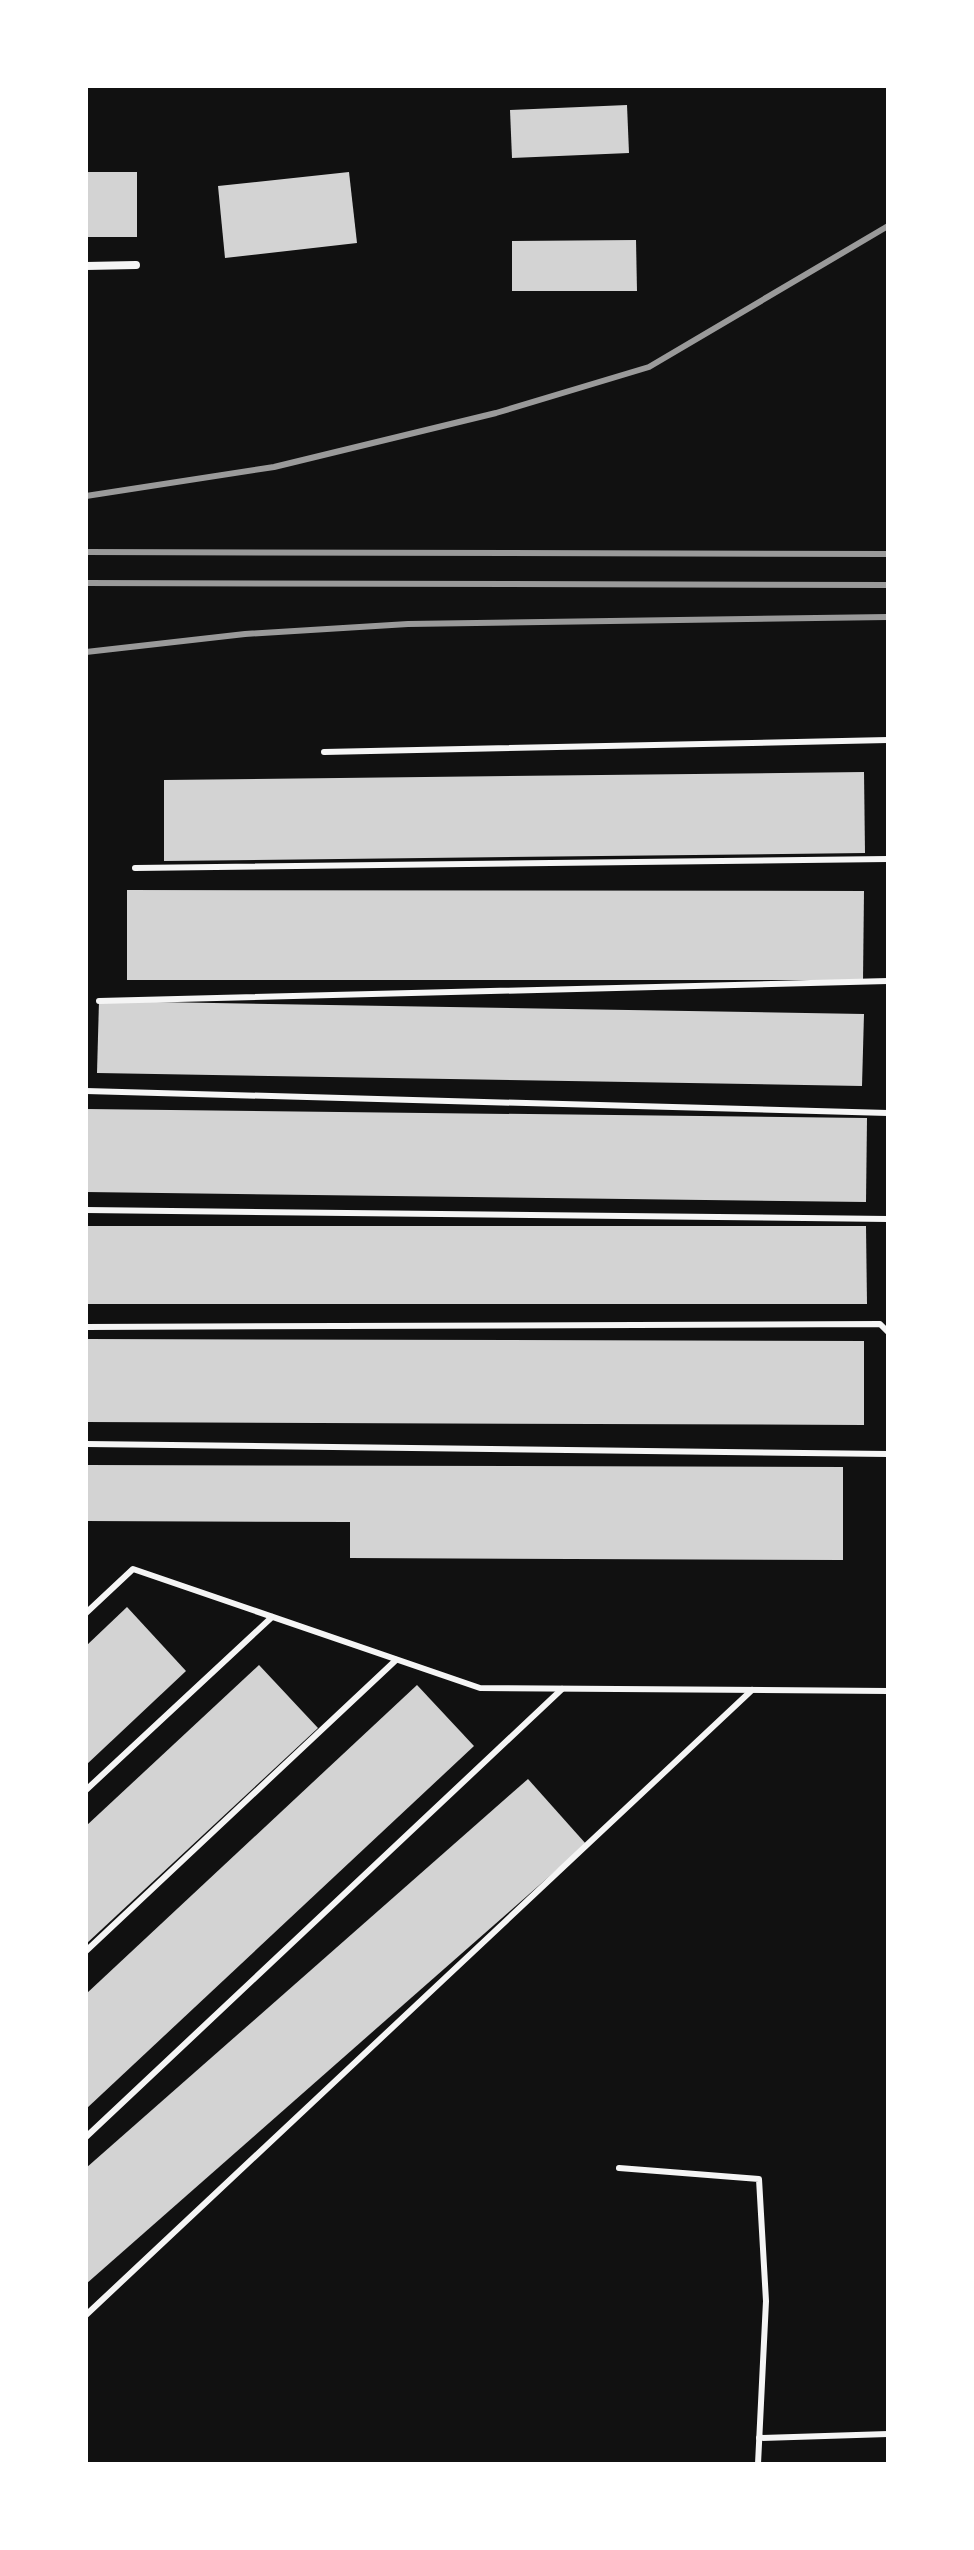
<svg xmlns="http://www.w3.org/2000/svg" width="974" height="2550" viewBox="0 0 974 2550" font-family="'Source Serif 4',serif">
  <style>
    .building { fill: #d3d3d3 }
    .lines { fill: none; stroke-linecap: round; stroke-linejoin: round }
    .service { stroke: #f5f5f5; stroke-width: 6 }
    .minor { stroke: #f5f5f5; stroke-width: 8 }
    .rail { stroke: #9a9a9a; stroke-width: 6 }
  </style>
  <rect width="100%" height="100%" fill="#111"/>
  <g class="building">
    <polygon points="627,105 629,153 512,158 510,110"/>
    <rect x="86" y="172" width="51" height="65"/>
    <polygon points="349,172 357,243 225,258 218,186"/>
    <polygon points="636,240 637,291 512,291 512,241"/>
    <polygon points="864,772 865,853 164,861 164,780"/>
    <polygon points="127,890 864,891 863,980 127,980"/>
    <polygon points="99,1001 864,1014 862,1086 97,1073"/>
    <polygon points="86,1109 867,1118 866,1202 86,1192"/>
    <polygon points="86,1226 866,1226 867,1304 86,1304"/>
    <polygon points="86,1339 864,1341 864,1425 86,1422"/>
    <polygon points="86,1465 843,1467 843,1560 350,1558 350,1522 86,1521"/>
    <polygon points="127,1607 186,1671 86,1765 86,1646"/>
    <polygon points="259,1665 318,1728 86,1944 86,1826"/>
    <polygon points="417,1685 474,1746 86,2109 86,1994"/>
    <polygon points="528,1779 586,1844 86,2284 86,2168"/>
  </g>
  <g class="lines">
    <g class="service">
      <polyline points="324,752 888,740"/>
      <polyline points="135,868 888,859"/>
      <polyline points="99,1001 888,981"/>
      <polyline points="86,1091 888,1113"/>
      <polyline points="86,1210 888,1219"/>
      <polyline points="86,1327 880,1324 888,1332"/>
      <polyline points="86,1444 888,1454"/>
      <polyline points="86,1613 133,1569 480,1688 888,1691"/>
      <polyline points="86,1790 272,1617"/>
      <polyline points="86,1951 396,1660"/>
      <polyline points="86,2137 562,1689"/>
      <polyline points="619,2168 759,2179 766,2301 758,2464"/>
      <polyline points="86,2315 752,1690"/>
      <polyline points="759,2438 888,2434"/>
    </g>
    <polyline class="minor" points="86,266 136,265"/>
    <g class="rail">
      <polyline points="86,496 274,467 496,413 649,367 888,226"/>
      <polyline points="86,552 888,554"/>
      <polyline points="86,583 888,585"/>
      <polyline points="86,652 245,634 408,624 888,617"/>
    </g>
  </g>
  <rect width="974" height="2550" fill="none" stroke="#ffffff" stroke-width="176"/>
</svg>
